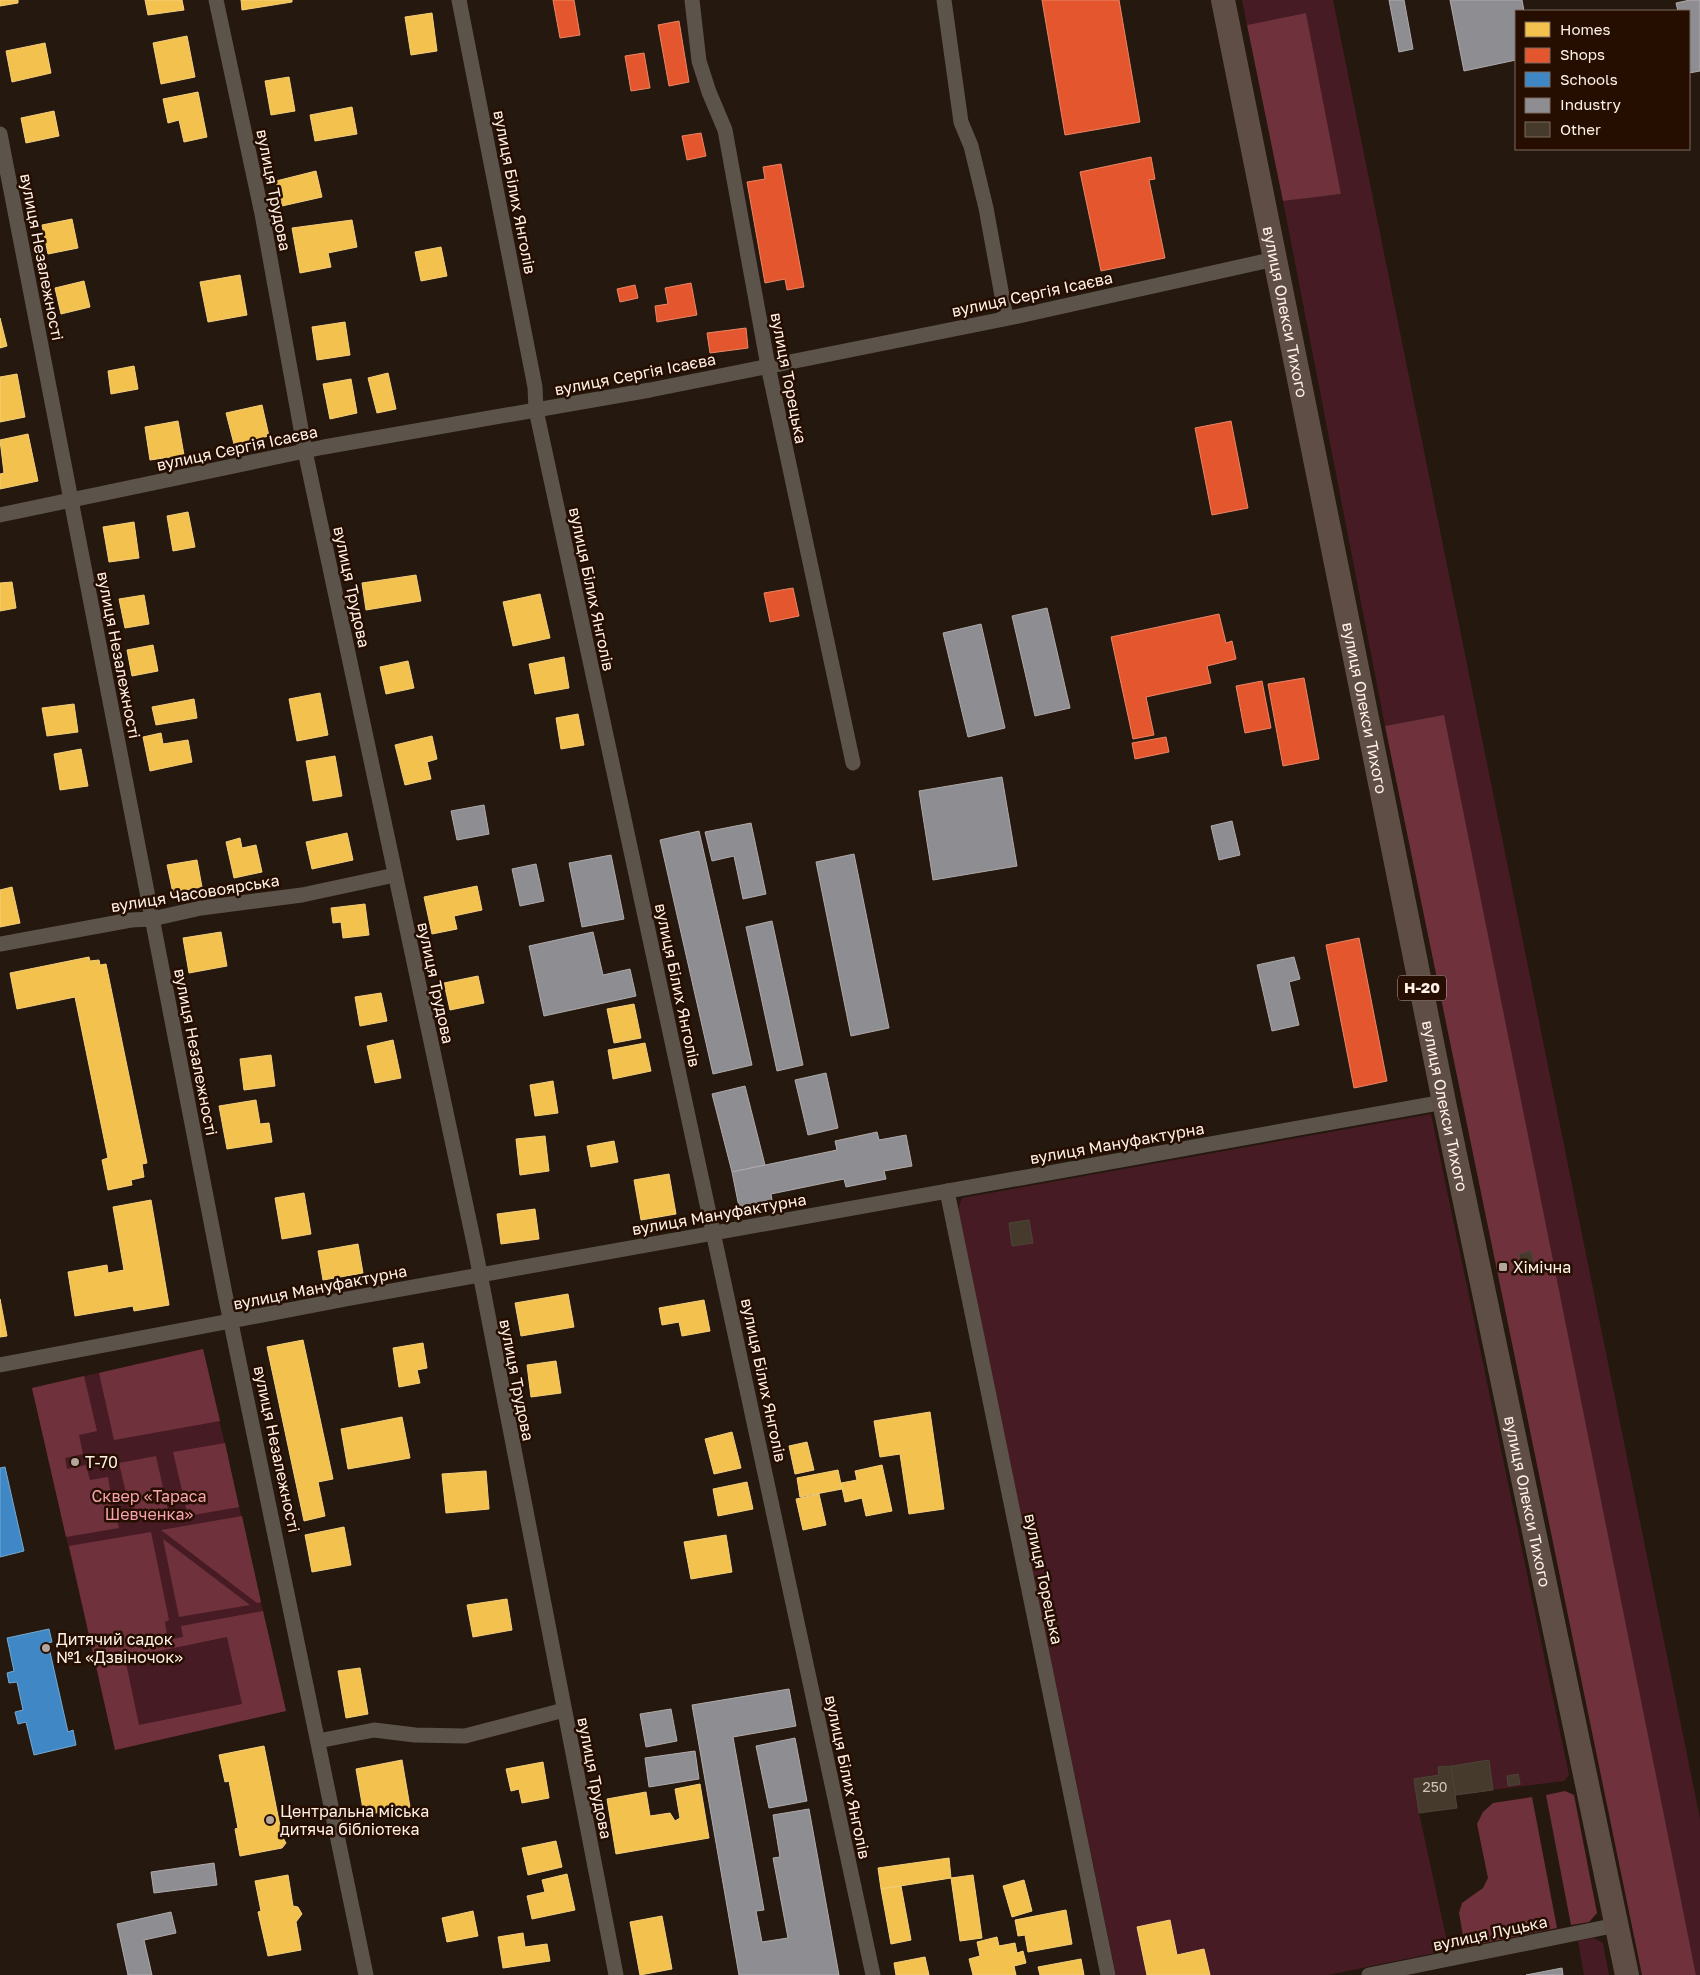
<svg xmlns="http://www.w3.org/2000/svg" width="1700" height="1975" viewBox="0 0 1700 1975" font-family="'Golos Text',sans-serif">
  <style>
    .green { fill: #471b23 }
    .forest { fill: #6f323d; fill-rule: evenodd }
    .homes { fill: #f2c14e; stroke: #f6cf7c }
    .shops { fill: #e4572e; stroke: #ec8566 }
    .schools { fill: #3f88c5; stroke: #79a8cf }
    .industry { fill: #8d8d92; stroke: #afabac }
    .building { fill: #453a2b; stroke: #4d443a }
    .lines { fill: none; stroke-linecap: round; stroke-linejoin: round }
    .street { stroke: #5c534a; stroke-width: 15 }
    .primary { stroke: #5f4e45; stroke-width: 24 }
    .poi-dot { fill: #b3a59b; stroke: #250e00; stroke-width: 2 }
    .labels { text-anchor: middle; stroke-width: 5; stroke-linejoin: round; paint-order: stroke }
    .number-label { font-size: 14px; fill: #d0c3b8 }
    .shield { fill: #250e00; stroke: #beada2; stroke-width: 1 }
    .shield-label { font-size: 15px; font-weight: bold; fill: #fff1e7 }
    .street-label { font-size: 16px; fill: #fff1e7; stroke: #250e00 }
    .poi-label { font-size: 16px; fill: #fff1e7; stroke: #250e00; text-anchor: start }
    .park-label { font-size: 16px; fill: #f7a2b0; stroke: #250e00 }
  </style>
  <rect width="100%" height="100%" fill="#25180e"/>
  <g class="green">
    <polygon points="1242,0 1333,0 1700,1819 1700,1975 1696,1975 1444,716 1385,726 1283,201 1341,194 1306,13 1247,25"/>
    <polygon points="1431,1114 1569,1775 1564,1781 1493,1790 1489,1760 1438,1767 1439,1775 1414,1779 1419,1813 1449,1950 1328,1975 1116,1975 958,1210 962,1198"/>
    <polygon points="203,1349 286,1711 115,1750 32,1388"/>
    <polygon points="1593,1938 1603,1943 1609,1975 1584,1975 1578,1941"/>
  </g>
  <g class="forest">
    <polygon points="1306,13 1341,194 1283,201 1247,25"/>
    <polygon points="1444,715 1696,1975 1642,1975 1385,726"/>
    <polygon points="203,1349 220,1421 114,1440 99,1373"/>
    <polygon points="84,1376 97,1431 79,1435 83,1454 65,1458 67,1469 86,1465 90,1480 108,1477 110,1490 101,1492 102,1497 111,1495 119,1528 66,1537 32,1388"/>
    <polygon points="225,1443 239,1507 188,1516 173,1452"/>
    <polygon points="156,1456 170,1519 151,1522 129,1506 119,1463"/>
    <polygon points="242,1516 261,1602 257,1603 161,1530"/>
    <path d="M151,1532l18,88 -4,2 2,13 5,-1 1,5 10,-2 -2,-11 82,-15 23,100 -171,39 -46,-204zM227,1637l15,67 -103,21 -14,-67z"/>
    <polygon points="163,1539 250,1605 179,1617"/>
    <polygon points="1565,1791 1574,1795 1597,1913 1589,1922 1571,1925 1546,1795"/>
    <polygon points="1532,1797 1557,1928 1465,1947 1459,1913 1462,1903 1483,1888 1488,1878 1477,1824 1483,1812 1493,1803"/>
  </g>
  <g class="homes">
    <polygon points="0,0 18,0 18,3 0,6"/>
    <polygon points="145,0 182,0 184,10 148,15"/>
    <polygon points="241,0 292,0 292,2 242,10"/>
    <polygon points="432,13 437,51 411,55 405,17"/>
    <polygon points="187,36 195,77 161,84 153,43"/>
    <polygon points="45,43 51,73 12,82 6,51"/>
    <polygon points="289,77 295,111 271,115 265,81"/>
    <polygon points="198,92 207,137 184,142 179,120 168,123 163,99"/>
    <polygon points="352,107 357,134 315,141 310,115"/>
    <polygon points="54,111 59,136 26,143 21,118"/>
    <polygon points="316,171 322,197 282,206 276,181"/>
    <polygon points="72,219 78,248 48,254 42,225"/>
    <polygon points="352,220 357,247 328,253 331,267 300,273 292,228"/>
    <polygon points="441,247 447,276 421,281 415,252"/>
    <polygon points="240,275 247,315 208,322 200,282"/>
    <polygon points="84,281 90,307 61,314 55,288"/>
    <polygon points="0,318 7,346 0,348"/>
    <polygon points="345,322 350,355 317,360 312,327"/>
    <polygon points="134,366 138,389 111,394 108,371"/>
    <polygon points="388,373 396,409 377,413 368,378"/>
    <polygon points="17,374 25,417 0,422 0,377"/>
    <polygon points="351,379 357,413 330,419 323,384"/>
    <polygon points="262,405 269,436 234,444 226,413"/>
    <polygon points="178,421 184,455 150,460 145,427"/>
    <polygon points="28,434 38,481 0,489 0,474 4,473 0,440"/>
    <polygon points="188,512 195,547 173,551 167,516"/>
    <polygon points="134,522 139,558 109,562 103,527"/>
    <polygon points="416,575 421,601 366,610 362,583"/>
    <polygon points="12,582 16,608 0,611 0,583"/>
    <polygon points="540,594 550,638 513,646 503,602"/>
    <polygon points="144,595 149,624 125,628 119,599"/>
    <polygon points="153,645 158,671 132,676 127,650"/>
    <polygon points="564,657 569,688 535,694 529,664"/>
    <polygon points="408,661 414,688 386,694 380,667"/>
    <polygon points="320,693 328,735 297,741 289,699"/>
    <polygon points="194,699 197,718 156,725 152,707"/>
    <polygon points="74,704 78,732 47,736 42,708"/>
    <polygon points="578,714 584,745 561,749 556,718"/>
    <polygon points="161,733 163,744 188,740 192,762 150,771 143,737"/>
    <polygon points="432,736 437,759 427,762 431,779 405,785 395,745"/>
    <polygon points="81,749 88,786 60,790 54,754"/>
    <polygon points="335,756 342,796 313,801 306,761"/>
    <polygon points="347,833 353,860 312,869 306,842"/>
    <polygon points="240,838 242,848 256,845 262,872 234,878 226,842"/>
    <polygon points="197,860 202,887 173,893 167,865"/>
    <polygon points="477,886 482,910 454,916 457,929 432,934 424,897"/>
    <polygon points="12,887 20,923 0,927 0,890"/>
    <polygon points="365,904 369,935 343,938 341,922 333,923 331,908"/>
    <polygon points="221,932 227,966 189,973 183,938"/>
    <polygon points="89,957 90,961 99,960 100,965 106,964 147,1163 142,1164 144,1177 131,1180 132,1185 108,1190 102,1160 108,1158 75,997 17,1009 10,973"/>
    <polygon points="478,976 484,1003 450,1010 444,983"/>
    <polygon points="381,993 387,1021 360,1026 355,997"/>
    <polygon points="634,1004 641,1038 614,1043 607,1009"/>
    <polygon points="393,1040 401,1078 375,1083 367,1046"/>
    <polygon points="645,1043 651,1071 613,1079 608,1050"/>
    <polygon points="271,1055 275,1086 244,1090 240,1059"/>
    <polygon points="553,1081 558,1113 535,1116 530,1085"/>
    <polygon points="256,1100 260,1124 269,1123 272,1142 227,1149 219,1106"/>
    <polygon points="545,1136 549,1171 520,1175 516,1139"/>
    <polygon points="614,1141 618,1162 591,1167 587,1146"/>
    <polygon points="669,1174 676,1214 641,1220 634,1180"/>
    <polygon points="304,1193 311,1234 282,1239 275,1198"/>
    <polygon points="151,1200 169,1305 134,1311 133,1306 75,1316 68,1272 107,1265 108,1273 124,1270 113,1207"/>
    <polygon points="535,1209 539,1239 501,1244 497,1214"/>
    <polygon points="358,1244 363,1273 323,1280 318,1251"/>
    <polygon points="568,1294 574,1327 521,1336 515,1303"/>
    <polygon points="0,1299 7,1336 0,1337"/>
    <polygon points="704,1300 710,1331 682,1336 679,1322 662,1325 659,1308"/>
    <polygon points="303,1340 333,1479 318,1482 325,1516 304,1521 267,1347"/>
    <polygon points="423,1343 427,1368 417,1370 420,1383 399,1387 393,1348"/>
    <polygon points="556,1361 561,1393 531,1397 527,1365"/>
    <polygon points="930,1412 944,1509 909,1514 900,1454 880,1457 874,1421"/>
    <polygon points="402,1417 410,1458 348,1469 341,1429"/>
    <polygon points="732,1432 741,1468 714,1474 705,1439"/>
    <polygon points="807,1442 814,1470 795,1474 789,1446"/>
    <polygon points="882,1465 892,1511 866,1516 862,1498 845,1502 841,1483 857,1480 855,1471"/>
    <polygon points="838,1470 842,1489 800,1497 797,1478"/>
    <polygon points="486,1471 489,1509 446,1513 442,1474"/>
    <polygon points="747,1482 753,1509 718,1516 713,1489"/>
    <polygon points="819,1494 826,1525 803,1530 796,1499"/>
    <polygon points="344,1527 351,1565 312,1572 305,1535"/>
    <polygon points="726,1535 732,1572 691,1579 684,1542"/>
    <polygon points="507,1599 512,1630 473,1637 467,1605"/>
    <polygon points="360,1668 368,1714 346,1718 338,1671"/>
    <polygon points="264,1746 282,1836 286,1843 282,1848 240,1856 235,1829 238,1828 229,1781 225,1782 219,1755"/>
    <polygon points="402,1760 410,1807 364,1815 356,1769"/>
    <polygon points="543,1762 549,1798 522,1803 519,1789 511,1791 506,1769"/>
    <polygon points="700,1784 709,1838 616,1854 607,1799 646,1792 650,1816 670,1813 675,1821 680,1818 675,1789"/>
    <polygon points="556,1841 562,1867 528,1875 522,1848"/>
    <polygon points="949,1858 951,1878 881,1889 878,1868"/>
    <polygon points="567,1874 575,1910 532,1919 527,1896 545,1892 542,1880"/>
    <polygon points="288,1875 293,1906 298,1907 302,1914 296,1922 301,1950 268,1956 258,1912 261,1911 255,1881"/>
    <polygon points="973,1875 982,1938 960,1941 951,1878"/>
    <polygon points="1024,1880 1032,1911 1012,1917 1003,1886"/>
    <polygon points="901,1886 911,1940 891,1944 881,1889"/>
    <polygon points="1066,1910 1072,1944 1028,1952 1025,1935 1018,1936 1015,1920"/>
    <polygon points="473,1911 478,1936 447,1942 442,1918"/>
    <polygon points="662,1916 672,1969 640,1975 630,1922"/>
    <polygon points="1170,1920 1177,1955 1204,1949 1210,1975 1147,1975 1137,1927"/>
    <polygon points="523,1933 525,1947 547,1944 550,1961 503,1968 498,1937"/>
    <polygon points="997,1937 999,1946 1015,1943 1017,1953 1023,1951 1026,1963 1014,1966 1016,1975 973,1975 969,1959 980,1956 977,1942"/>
    <polygon points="925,1957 929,1975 896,1975 894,1963"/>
    <polygon points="1081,1959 1084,1975 1040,1975 1038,1967"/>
  </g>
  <g class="shops">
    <polygon points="553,0 574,0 580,35 560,38"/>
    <polygon points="1042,0 1119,0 1140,122 1065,135"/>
    <polygon points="679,21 689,82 669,86 658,25"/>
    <polygon points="644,53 650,88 631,91 625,56"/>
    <polygon points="701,133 706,156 687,160 682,136"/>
    <polygon points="1151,157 1155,179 1149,180 1165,258 1101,271 1080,172"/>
    <polygon points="781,164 804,287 787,290 785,279 765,283 747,182 765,179 763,167"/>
    <polygon points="691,283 697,315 657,322 655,306 668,304 665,288"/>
    <polygon points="635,285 638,298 620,302 617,289"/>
    <polygon points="746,328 748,348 710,353 707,333"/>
    <polygon points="1231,421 1248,508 1212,515 1195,428"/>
    <polygon points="793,588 799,616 770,622 764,593"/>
    <polygon points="1219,614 1226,643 1232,641 1236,659 1207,666 1211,683 1146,697 1154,735 1133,739 1111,637"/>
    <polygon points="1304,678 1319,759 1283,766 1268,684"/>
    <polygon points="1262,681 1271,728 1245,733 1236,686"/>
    <polygon points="1166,737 1169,752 1135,759 1132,743"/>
    <polygon points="1359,938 1387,1081 1354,1088 1326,945"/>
  </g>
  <g class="schools">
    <polygon points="5,1467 24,1551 0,1557 0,1468"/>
    <polygon points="49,1629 52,1642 48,1643 68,1732 73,1730 76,1745 34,1755 26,1722 18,1724 15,1712 23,1710 17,1682 9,1683 7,1673 14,1671 7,1638"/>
  </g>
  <g class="industry">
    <polygon points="1389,0 1404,0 1413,49 1399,52"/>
    <polygon points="1450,0 1522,0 1524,11 1516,11 1516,60 1464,71"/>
    <polygon points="1690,0 1700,0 1700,71 1689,73 1689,11 1678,11 1676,3"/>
    <polygon points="1047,608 1070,708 1035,716 1012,616"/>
    <polygon points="981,624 1005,728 968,737 943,633"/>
    <polygon points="1002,777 1017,866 933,880 919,791"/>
    <polygon points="484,805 489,834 457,840 451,811"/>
    <polygon points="1232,821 1240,855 1219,860 1211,826"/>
    <polygon points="751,823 766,894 743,899 734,856 712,861 705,832"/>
    <polygon points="699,831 752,1065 713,1074 660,840"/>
    <polygon points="854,854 889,1028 851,1036 816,862"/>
    <polygon points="611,855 624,919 582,927 569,863"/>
    <polygon points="536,864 544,901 520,906 512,869"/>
    <polygon points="772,921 803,1065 777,1071 746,927"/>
    <polygon points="593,932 603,975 630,969 636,996 544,1016 529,946"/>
    <polygon points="1294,957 1300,979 1289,982 1299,1025 1272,1031 1257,965"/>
    <polygon points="826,1073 838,1128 808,1135 795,1080"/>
    <polygon points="745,1086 765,1165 732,1172 712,1094"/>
    <polygon points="877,1132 879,1140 906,1135 912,1166 884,1171 886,1179 846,1187 844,1179 771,1194 772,1200 739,1207 732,1172 837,1150 835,1141"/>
    <polygon points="789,1689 796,1726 733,1737 764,1910 756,1911 762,1942 788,1938 773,1858 780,1857 773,1815 809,1809 839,1975 739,1975 692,1705"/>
    <polygon points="671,1709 677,1741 646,1747 640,1714"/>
    <polygon points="795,1738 807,1801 769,1808 756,1746"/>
    <polygon points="695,1751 699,1779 649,1787 645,1758"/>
    <polygon points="214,1863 217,1885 154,1893 151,1872"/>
    <polygon points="171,1912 176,1933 144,1940 152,1975 128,1975 117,1924"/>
    <polygon points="1562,1968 1563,1975 1526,1975"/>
  </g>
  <g class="building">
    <polygon points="1029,1220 1033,1243 1012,1246 1009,1223"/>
    <polygon points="1531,1251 1536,1275 1524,1277 1519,1254"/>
    <polygon points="1489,1760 1493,1790 1456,1795 1451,1766"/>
    <polygon points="1451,1766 1457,1808 1419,1813 1414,1779 1439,1775 1438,1767"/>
    <polygon points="1518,1774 1520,1784 1508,1786 1507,1776"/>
  </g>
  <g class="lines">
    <g class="street">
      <polyline points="216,0 262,214 305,451 475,1248 616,1975"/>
      <polyline points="459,0 535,387 536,410 873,1975"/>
      <polyline points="692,0 699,61 709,92 725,130 768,366 853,763"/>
      <polyline points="944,0 961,122 971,146 986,208 1006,318"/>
      <polyline points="0,134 225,1294 366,1975"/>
      <polyline points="0,515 324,447 650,390 1019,316 1275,259"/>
      <polyline points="0,944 131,920 152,919 201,908 302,895 395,875"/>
      <polyline points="947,1191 1108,1975"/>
      <polyline points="0,1365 346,1299 1444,1102"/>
      <polyline points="318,1741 374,1730 415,1735 465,1736 564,1710"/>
      <polyline points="1369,1975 1617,1925"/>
    </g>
    <path class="primary" id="s1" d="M1223,0l221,1102 183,873"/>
  </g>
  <g class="poi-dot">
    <rect x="1498" y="1262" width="10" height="10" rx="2.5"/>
    <circle cx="75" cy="1462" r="5"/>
    <circle cx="46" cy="1648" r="5"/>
    <circle cx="270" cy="1820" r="5"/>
  </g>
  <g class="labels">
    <g class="number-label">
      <text x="1435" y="1792">250</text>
    </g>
    <rect class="shield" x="1398" y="975.5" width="48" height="25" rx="4"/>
    <g class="shield-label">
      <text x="1422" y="993">Н-20</text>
    </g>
    <g class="street-label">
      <text transform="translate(274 190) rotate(79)" y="6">вулиця Трудова</text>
      <text transform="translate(515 192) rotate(79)" y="6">вулиця Білих Янголів</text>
      <text transform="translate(42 257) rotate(79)" y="6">вулиця Незалежності</text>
      <text transform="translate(1032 294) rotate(-12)" y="6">вулиця Сергія Ісаєва</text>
      <text dy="6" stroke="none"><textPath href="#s1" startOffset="318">вулиця Олекси Тихого</textPath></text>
      <text transform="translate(635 374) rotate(-11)" y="6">вулиця Сергія Ісаєва</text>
      <text transform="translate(789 378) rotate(79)" y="6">вулиця Торецька</text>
      <text transform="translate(237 448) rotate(-12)" y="6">вулиця Сергія Ісаєва</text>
      <text transform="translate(352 587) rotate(78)" y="6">вулиця Трудова</text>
      <text transform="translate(592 589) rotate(78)" y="6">вулиця Білих Янголів</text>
      <text transform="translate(119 655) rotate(79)" y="6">вулиця Незалежності</text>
      <text dy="6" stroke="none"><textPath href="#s1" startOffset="722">вулиця Олекси Тихого</textPath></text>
      <text transform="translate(195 893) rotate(-9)" y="6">вулиця Часовоярська</text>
      <text transform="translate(436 983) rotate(78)" y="6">вулиця Трудова</text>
      <text transform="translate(678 985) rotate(78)" y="6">вулиця Білих Янголів</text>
      <text transform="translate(196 1052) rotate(79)" y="6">вулиця Незалежності</text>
      <text dy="6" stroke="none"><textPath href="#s1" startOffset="1128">вулиця Олекси Тихого</textPath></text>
      <text transform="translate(1117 1143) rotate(-10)" y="6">вулиця Мануфактурна</text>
      <text transform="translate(719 1214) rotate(-10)" y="6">вулиця Мануфактурна</text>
      <text transform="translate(320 1287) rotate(-11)" y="6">вулиця Мануфактурна</text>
      <text transform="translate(517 1380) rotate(79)" y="6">вулиця Трудова</text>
      <text transform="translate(764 1380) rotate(78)" y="6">вулиця Білих Янголів</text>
      <text transform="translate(277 1449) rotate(78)" y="6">вулиця Незалежності</text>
      <text dy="6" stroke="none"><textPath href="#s1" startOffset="1532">вулиця Олекси Тихого</textPath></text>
      <text transform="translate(1044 1579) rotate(78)" y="6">вулиця Торецька</text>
      <text transform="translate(848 1777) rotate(78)" y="6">вулиця Білих Янголів</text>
      <text transform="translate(595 1778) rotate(79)" y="6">вулиця Трудова</text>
      <text transform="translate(1490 1933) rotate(-12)" y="6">вулиця Луцька</text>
    </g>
    <g class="poi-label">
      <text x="1513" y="1273">Хімічна</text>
      <text x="85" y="1468">Т-70</text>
      <text x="56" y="1645">Дитячий садок<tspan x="56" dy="18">№1 «Дзвіночок»</tspan></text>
      <text x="280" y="1817">Центральна міська<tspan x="280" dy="18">дитяча бібліотека</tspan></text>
    </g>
    <g class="park-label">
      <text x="149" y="1502">Сквер «Тараса<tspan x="149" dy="18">Шевченка»</tspan></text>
    </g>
  </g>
  <rect x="1515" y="10" width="175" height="140" fill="#250e00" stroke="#7c695c"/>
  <rect x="1525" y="22" width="25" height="15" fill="#f2c14e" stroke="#7c695c"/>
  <text x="1560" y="35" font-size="15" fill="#fff1e7">Homes</text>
  <rect x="1525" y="48" width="25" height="15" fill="#e4572e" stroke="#7c695c"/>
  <text x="1560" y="60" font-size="15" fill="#fff1e7">Shops</text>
  <rect x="1525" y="72" width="25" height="15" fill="#3f88c5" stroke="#7c695c"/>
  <text x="1560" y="85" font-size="15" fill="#fff1e7">Schools</text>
  <rect x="1525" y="98" width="25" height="15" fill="#8d8d92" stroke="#7c695c"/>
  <text x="1560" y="110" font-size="15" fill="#fff1e7">Industry</text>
  <rect x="1525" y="122" width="25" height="15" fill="#453a2b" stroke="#7c695c"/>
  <text x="1560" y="135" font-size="15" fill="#fff1e7">Other</text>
</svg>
